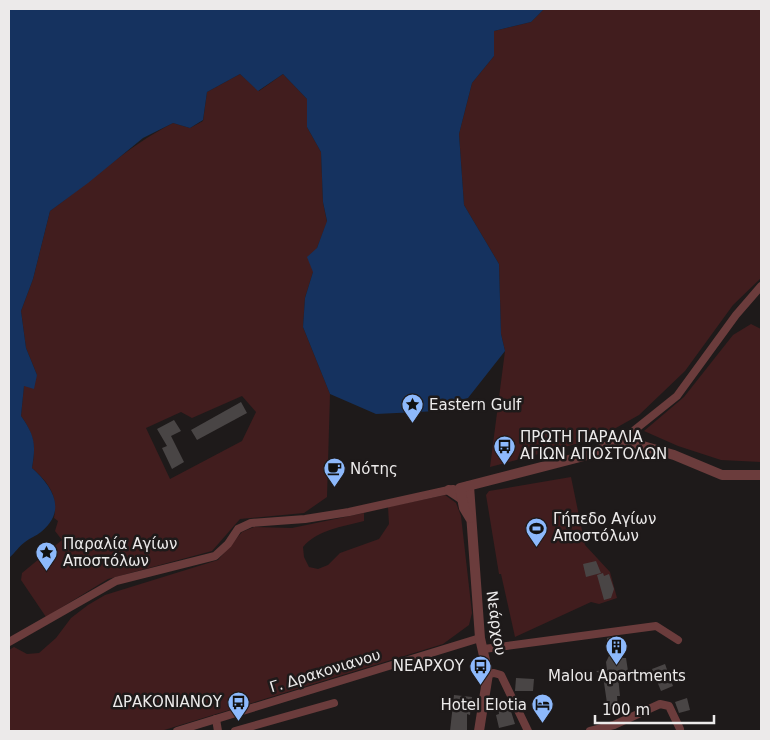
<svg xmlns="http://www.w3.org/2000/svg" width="770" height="740" viewBox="0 0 770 740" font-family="'DejaVu Sans',sans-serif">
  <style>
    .green { fill: #411d1e; fill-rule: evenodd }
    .water { fill: #15325f }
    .building { fill: #494545 }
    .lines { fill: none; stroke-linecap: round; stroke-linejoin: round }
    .minor { stroke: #6b3c3c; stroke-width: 8 }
    .tertiary { stroke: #6b3c3c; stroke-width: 10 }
    .labels { text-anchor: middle; stroke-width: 5; stroke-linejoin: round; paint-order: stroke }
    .poi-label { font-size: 15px; fill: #eceaea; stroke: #1e1a1a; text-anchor: start }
    .street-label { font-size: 15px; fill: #eceaea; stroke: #1e1a1a }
  </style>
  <rect width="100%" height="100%" fill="#1e1a1a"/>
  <g class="green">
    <polygon points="544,9 761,9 761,278 733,305 685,371 639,415 598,438 490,467 505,351 501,334 499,264 464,205 459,134 472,83 494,56 494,31 531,22"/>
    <path d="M240,74l19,17 24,-17 24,25v28l14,25 2,50 4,20 -10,26 -4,24 -8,26 -2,29 27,67 -3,103 -23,16 -64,6 -28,32 -104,28 -62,38 -25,-37 1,-7 40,-33 -7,-9 3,-10 -4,-3c4,-23 -5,-35 -22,-50 4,-22 2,-34 -11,-52l3,-31 13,-10 -11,-27 -5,-37 12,-32 17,-68c41,-30 78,-65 123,-88l17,5 13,-7 4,-29zM242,396l14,16 -14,29 -72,38 -24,-51 35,-16 11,6z"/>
    <polygon points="751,324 761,329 761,462 721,460 678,446 644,431 684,397 733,335"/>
    <polygon points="571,477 585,545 610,572 617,598 599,604 591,602 515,637 501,574 499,574 486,495 489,491"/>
    <path d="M445,495l11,8 5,13 11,97 -3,12 -26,19 -282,87h-152v-81l5,-3 13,7 12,-1 17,-15 15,-20 17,-13 17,-10 113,-35 24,-28 12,-5 38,1 72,-15v8c-21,6 -46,8 -61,26l1,10 5,10 9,2 10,-4 12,-12 39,-14 10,-15 -1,-17z"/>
  </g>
  <path class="water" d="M9,9h535l-13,13 -37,9v25l-22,27 -13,51 5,71 35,59 2,70 4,17 -37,47 -30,13 -62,3 -46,-20 -27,-67 2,-29 8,-26 -6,-15 10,-9 10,-27 -4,-19 -2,-50 -14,-25v-28l-24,-25 -25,17 -18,-17 -33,18 -4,28 -13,8 -17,-5 -30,15 -55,45 -38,28 -17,68 -12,32 5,37 11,27 -3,14 -10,-3 -3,30c14,20 15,28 11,52 20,18 36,42 9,64 -5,4 -11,6 -16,10 -6,4 -10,11 -16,16z"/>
  <g class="building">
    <polygon points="241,402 247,413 197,440 191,430"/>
    <polygon points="174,420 181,431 171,436 184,462 172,469 162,448 167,446 157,429"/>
    <polygon points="596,561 601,573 586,577 583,564"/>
    <polygon points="603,573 604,576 609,574 614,589 611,598 604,600 597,575"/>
    <polygon points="612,637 615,655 620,655 621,658 626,658 628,671 620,672 620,675 618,676 620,696 617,696 618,709 608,710 603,676 596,671 607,670 606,662 609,656 607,638"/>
    <polygon points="665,664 673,686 661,691 652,669"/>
    <polygon points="516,678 534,679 533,691 515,691"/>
    <polygon points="454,695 472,697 470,715 467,714 467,731 450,731"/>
    <polygon points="687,698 690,710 679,713 675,702"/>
    <polygon points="509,705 515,724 499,728 496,715 499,714 498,707"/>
  </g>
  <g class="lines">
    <g class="minor">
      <polyline points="622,440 677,396 736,315 761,286"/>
      <polyline points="9,642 116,581 215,556 228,544 238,529 251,523 305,519 349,512 453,489"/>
      <polyline points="484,649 656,626 678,640"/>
      <polyline points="488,674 494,673 501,675 528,731"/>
      <polyline points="216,719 218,731"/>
      <polyline points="177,731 480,638"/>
      <polyline points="235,731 334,703"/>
      <polyline points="590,731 614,725 660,704 669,706 680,729"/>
    </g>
    <g class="tertiary">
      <polyline points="469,486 480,638 488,674 479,731"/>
      <polyline points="449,490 461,498"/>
      <polyline points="470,518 464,508 460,488 584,456 622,440 674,455 722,475 761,475"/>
    </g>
  </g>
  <defs>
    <symbol id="sight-pin" viewBox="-11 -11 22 30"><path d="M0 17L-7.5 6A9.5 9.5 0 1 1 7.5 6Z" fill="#8db9fc" stroke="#1e1a1a"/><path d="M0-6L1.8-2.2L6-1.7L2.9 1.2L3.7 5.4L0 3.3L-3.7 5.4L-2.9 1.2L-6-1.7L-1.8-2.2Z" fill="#111"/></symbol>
    <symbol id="bus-pin" viewBox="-11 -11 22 30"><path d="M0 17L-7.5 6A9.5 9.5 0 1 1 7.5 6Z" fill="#8db9fc" stroke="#1e1a1a"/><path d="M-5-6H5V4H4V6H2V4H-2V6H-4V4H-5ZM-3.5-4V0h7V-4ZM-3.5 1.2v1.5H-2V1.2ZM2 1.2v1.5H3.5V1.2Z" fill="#111"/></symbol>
    <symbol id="cafe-pin" viewBox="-11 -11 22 30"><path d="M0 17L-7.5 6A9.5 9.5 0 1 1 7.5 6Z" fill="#8db9fc" stroke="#1e1a1a"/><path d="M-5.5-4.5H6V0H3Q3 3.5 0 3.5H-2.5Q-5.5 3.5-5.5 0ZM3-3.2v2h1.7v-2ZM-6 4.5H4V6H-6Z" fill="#111"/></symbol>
    <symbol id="stadium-pin" viewBox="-11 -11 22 30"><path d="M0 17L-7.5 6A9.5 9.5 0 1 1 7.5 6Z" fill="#8db9fc" stroke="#1e1a1a"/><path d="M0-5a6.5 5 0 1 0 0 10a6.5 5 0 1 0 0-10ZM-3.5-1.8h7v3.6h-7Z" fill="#111"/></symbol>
    <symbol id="building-pin" viewBox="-11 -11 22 30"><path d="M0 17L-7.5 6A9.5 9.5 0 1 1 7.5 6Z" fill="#8db9fc" stroke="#1e1a1a"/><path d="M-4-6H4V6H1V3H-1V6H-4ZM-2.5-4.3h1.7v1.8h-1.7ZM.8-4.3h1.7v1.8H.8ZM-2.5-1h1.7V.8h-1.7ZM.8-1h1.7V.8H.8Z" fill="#111"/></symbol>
    <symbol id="hotel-pin" viewBox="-11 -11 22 30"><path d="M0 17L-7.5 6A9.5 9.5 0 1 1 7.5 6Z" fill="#8db9fc" stroke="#1e1a1a"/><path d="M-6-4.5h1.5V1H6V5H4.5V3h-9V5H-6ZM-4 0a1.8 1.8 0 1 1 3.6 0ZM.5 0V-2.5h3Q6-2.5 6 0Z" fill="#111"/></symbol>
  </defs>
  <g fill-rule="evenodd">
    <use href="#sight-pin" x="400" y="392" width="25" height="34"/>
    <use href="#bus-pin" x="492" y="434" width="25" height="34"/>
    <use href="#cafe-pin" x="322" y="456" width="25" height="34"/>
    <use href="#stadium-pin" x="524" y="516" width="25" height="34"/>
    <use href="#sight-pin" x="34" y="540" width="25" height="34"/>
    <use href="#building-pin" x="604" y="634" width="25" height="34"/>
    <use href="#bus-pin" x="468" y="654" width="25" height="34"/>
    <use href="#bus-pin" x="226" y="690" width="25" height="34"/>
    <use href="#hotel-pin" x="530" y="692" width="25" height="34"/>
  </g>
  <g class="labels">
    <g class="poi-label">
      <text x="429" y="410">Eastern Gulf</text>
      <text x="520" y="442">ΠΡΩΤΗ ΠΑΡΑΛΙΑ<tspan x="520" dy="17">ΑΓΙΩΝ ΑΠΟΣΤΟΛΩΝ</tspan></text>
      <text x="350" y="474">Νότης</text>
      <text x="553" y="524">Γήπεδο Αγίων<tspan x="553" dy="17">Αποστόλων</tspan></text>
      <text x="63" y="549">Παραλία Αγίων<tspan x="63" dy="17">Αποστόλων</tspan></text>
      <text x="464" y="671" text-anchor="end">ΝΕΑΡΧΟΥ</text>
      <text x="617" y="681" text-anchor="middle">Malou Apartments</text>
      <text x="222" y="707" text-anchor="end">ΔΡΑΚΟΝΙΑΝΟΥ</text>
      <text x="527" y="710" text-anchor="end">Hotel Elotia</text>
    </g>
    <g class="street-label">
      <text transform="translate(496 623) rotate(82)" y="5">Νεάρχου</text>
      <text transform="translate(325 671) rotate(-17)" y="5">Γ. Δρακονιανου</text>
    </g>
  </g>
  <rect width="770" height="740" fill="none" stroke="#eceaea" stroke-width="20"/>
  <path d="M595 715v8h119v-8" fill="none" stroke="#eceaea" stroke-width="2.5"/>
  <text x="602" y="715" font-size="15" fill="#eceaea" stroke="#1e1a1a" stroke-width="4" paint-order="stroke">100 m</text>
</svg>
